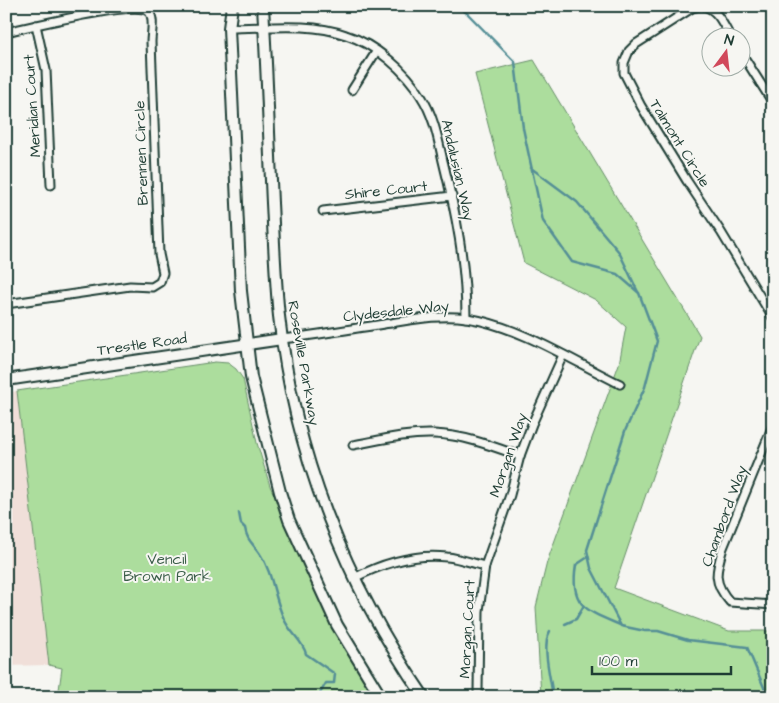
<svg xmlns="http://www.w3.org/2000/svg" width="779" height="703" viewBox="0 0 779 703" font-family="'Architects Daughter',sans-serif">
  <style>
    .built { fill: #f0dfd9 }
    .green { fill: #acdd9d; stroke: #668d68 }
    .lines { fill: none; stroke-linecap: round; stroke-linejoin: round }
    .stream { stroke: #558f96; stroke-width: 2.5 }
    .street-casing { stroke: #1f3d34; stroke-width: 11 }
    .secondary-casing { stroke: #1f3d34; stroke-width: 14 }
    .street { stroke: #f6f6f2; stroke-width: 7 }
    .secondary { stroke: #f6f6f2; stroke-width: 10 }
    .labels { text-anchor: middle; stroke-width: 4; stroke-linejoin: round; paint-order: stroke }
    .street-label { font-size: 15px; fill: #1f3d34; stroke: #f6f6f2 }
    .park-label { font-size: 15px; fill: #3b5d49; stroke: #f6f6f2 }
  </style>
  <rect width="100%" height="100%" fill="#f6f6f2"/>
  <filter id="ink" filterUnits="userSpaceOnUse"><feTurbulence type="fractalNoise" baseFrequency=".02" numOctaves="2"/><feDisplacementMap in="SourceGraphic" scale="10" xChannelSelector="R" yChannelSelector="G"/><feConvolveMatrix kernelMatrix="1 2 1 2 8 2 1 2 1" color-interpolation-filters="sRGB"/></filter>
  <g filter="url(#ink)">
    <polygon class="built" points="17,391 49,665 6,666 6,393"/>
    <g class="green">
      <polygon points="534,60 700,336 614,588 729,631 773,631 773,697 541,697 536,607 547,562 619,364 626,327 596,300 524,263 475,74"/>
      <polygon points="215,362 228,363 236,369 243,379 257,443 270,486 330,615 377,697 58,697 62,668 49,665 17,391"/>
    </g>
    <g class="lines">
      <g class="stream">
        <polyline points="456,6 467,13 515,62 523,128 543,221 572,262 617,274 639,293 657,341 645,387 625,431 587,550 591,568 621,626 645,631 658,631 688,640 747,647 768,697"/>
        <polyline points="531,168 577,202 619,252 638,292"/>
        <path d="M239,513l2,11 4,4c2,13 8,15 15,26 13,19 14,44 24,65 6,14 19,22 22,35l29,20 -1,9h-8l-8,14"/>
        <path d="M588,557l-12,8c-7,41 11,46 44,60"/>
        <polyline points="565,624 576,619 583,607"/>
        <path d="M550,631c-9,15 1,48 3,66"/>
      </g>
      <defs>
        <g id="street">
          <polyline points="700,6 692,8 636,44 629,51 624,63 624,73 641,106 687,181 721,232 773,318"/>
          <path d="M703,6c16,4 20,19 28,32"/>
          <polyline points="36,25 46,70 51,185"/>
          <path d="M229,28c39,0 80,-6 117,7 29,9 60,36 75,61 13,20 17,43 22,65 13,52 23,103 23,157"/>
          <path d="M6,32c22,-5 131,-32 143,-20 6,7 2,21 2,30l8,212 4,19 -3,9 -8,5 -22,-1 -124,18"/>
          <polyline points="742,54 773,103"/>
          <polyline points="352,90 376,52"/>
          <polyline points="323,211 452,196"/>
          <path d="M282,339c34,-4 68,-10 102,-15 27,-4 55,-10 83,-6 54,9 104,42 153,66"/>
          <path d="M773,425l-50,123c-7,23 -11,34 7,54l43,3"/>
          <path d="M353,445c27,-5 54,-12 81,-11 30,1 58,12 86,22"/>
          <path d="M354,578c29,-15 60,-25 93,-21 12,1 25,6 38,9"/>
          <polyline points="478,692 479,611 485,566 510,495 520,456 532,424 563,355"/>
        </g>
        <g id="secondary">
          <polyline points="232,6 229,28 241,291 251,377 280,492 289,520 337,625 381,697"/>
          <path d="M263,6c4,66 6,131 9,197 2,37 3,75 7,113 15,137 66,267 145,381"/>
          <polyline points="6,380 282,339"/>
        </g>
      </defs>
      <use href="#street" class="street-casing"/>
      <use href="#secondary" class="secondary-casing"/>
      <use href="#street" class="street"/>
      <use href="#secondary" class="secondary"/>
    </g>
  </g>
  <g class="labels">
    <g class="street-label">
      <text transform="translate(32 106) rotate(-94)" y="5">Meridian Court</text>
      <text transform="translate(680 143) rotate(58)" y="5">Talmont Circle</text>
      <text transform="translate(141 153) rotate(-92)" y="5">Brennen Circle</text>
      <text transform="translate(458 170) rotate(77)" y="5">Andalusian Way</text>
      <text transform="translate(386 190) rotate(-6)" y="5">Shire Court</text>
      <text transform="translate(396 311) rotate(-6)" y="5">Clydesdale Way</text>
      <text transform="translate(142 344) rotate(-8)" y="5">Trestle Road</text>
      <text transform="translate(304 363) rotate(80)" y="5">Roseville Parkway</text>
      <text transform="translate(508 455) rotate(-71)" y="5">Morgan Way</text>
      <text transform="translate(724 516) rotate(-70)" y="5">Chambord Way</text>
      <text transform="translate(467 629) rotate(-87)" y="5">Morgan Court</text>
    </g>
    <g class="park-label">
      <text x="167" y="564">Vencil<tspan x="167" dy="17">Brown Park</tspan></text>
    </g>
  </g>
  <rect width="779" height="703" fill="none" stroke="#f6f6f2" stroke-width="25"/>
  <rect x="12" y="12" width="754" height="678" fill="none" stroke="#1f3d34" stroke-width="2" filter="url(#ink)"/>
  <g transform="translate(726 52) rotate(15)"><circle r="24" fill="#f6f6f2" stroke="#a0aca6"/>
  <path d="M0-4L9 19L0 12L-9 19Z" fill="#d1495b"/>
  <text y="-8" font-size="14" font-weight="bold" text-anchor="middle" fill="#1f3d34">N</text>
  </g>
  <path d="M592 666v8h139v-8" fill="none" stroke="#1f3d34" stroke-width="2.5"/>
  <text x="599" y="666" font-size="15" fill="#1f3d34" stroke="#f6f6f2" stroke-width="4" paint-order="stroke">100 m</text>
</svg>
